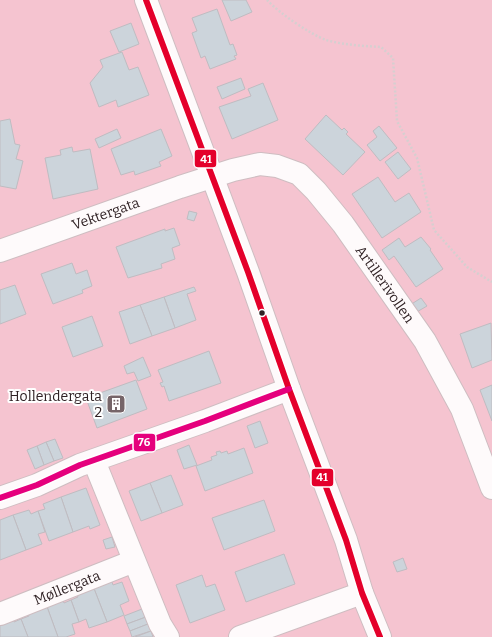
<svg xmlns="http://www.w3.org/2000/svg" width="492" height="637" viewBox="0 0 492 637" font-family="Bitter,serif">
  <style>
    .green { fill: #f5c4d0 }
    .building { fill: #ccd4db; stroke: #bfbcc1 }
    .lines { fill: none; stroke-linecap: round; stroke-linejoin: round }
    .minor-casing { stroke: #cebdc1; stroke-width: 24 }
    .path { stroke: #d6cfd0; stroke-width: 2.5; stroke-dasharray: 2 2; stroke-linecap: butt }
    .minor { stroke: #fefafb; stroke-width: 22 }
    .bus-1-casing { stroke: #fff; stroke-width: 9 }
    .bus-2-casing { stroke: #fff; stroke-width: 9 }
    .bus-1 { stroke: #e4002b; stroke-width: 6 }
    .bus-2 { stroke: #e5007d; stroke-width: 6 }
    .bus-dot { fill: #302225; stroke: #fff; stroke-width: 1.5 }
    .labels { text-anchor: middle; stroke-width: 4; stroke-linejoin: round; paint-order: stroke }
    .street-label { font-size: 14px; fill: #302225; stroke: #fff }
    .poi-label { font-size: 14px; fill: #302225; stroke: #fff; text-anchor: end }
    .line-badge { stroke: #fff; stroke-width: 1.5 }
    .badge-label { font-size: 11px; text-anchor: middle; font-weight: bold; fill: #fff }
  </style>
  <rect width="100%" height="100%" fill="#f5e0e4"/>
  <rect class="green" x="0" y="0" width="492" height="637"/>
  <g class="building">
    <polygon points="222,0 246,0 252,12 231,21"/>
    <polygon points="217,9 230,45 233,44 237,55 234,56 236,59 210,69 205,56 201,58 192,33 197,31 192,18"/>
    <polygon points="131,23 139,44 119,52 110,31"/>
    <polygon points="122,52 129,70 138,67 149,95 118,107 116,100 99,107 90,83 103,67 100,60"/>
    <polygon points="241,78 245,89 222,99 217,87"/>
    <polygon points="263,83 278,120 232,139 219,107 251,96 248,89"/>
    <polygon points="326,115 342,130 344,128 348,132 346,134 365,152 343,175 305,139"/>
    <polygon points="10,119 15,144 20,145 16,159 23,161 16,189 0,186 0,121"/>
    <polygon points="379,126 397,148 380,161 367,145 377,137 373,131"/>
    <polygon points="117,129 121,138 99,148 95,139"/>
    <polygon points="161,129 172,156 159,162 161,166 135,175 134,171 121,175 111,149"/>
    <polygon points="72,147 73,152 90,149 98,189 53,199 45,158 61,155 60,150"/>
    <polygon points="398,152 411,169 398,179 385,162"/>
    <polygon points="378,177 395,202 409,193 421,212 382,238 352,194"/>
    <polygon points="189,211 197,213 194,221 187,219"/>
    <polygon points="174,228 180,245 172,248 175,259 161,264 162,268 128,278 116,247 165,229 165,231"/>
    <polygon points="421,237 431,249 430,250 443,269 416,287 394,256 389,260 382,250 399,238 405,247"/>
    <polygon points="72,263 76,274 87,270 92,286 82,290 83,293 53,304 41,274"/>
    <polygon points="15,285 26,314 0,324 0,290"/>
    <polygon points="194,287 196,291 187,294 196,320 175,328 164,297"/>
    <polygon points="164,297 175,328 152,336 140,305"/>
    <polygon points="421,298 427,306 415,313 410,305"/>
    <polygon points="140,305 152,336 130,344 119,312"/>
    <polygon points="92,316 103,346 73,357 62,327"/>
    <polygon points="491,323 492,360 472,368 460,334"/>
    <polygon points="209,351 221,383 169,401 164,386 162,387 160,383 163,382 158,370"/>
    <polygon points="143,357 151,376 138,381 134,372 127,374 124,366"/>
    <polygon points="136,380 147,409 97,428 86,398"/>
    <polygon points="492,385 492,421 480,390"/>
    <polygon points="260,421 268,443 255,448 247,426"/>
    <polygon points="55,439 63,458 54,461 46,442"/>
    <polygon points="46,442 54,461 44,465 37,446"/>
    <polygon points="189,445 197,465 184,469 177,450"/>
    <polygon points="37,446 44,465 35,469 27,450"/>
    <polygon points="244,448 253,473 205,491 196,466 212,460 211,457 217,455 216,452 220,451 221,453 227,451 228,454"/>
    <polygon points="171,475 183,505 162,513 150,483"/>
    <polygon points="150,483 162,513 141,521 129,491"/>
    <polygon points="86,488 100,525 90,529 89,526 73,532 61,497"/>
    <polygon points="61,497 73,532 49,541 38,511 45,509 43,504"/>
    <polygon points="264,500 275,531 224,550 212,518"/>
    <polygon points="29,510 31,514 38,511 45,532 38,534 42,544 26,550 13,515"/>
    <polygon points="13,515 26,550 0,560 0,520"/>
    <polygon points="112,537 115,547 106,549 103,540"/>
    <polygon points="284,554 295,584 246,602 235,572"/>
    <polygon points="403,558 407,569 397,572 393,562"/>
    <polygon points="202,575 206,587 215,584 225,610 190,623 176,585"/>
    <polygon points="111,579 113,585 122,582 129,601 120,605 124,615 107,622 93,586"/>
    <polygon points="93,586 107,622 89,628 86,619 79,622 71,600 78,597 76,593"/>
    <polygon points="62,598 64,603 71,600 79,622 72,624 75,634 66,637 58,637 46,604"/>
    <polygon points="46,604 58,637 28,637 21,619 29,616 27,611"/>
    <polygon points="142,609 146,617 127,624 124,616"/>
    <polygon points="12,617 14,622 21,619 28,637 0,637 0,622"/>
    <polygon points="146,617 148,624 130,631 127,624"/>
    <polygon points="148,624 151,631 132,637 130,631"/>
    <polygon points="151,631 153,637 135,637"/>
  </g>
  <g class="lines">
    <defs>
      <g id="minor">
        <polyline points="146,0 248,272 289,389 346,540 362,593 380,637"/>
        <path id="s1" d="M0,251l180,-64 53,-17 27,-6 17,2 22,8 17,17 27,33 82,117 37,68 30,79"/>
        <polyline points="94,461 160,624 168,637"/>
        <polyline points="0,498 37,485 80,465 205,421 289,389"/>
        <path id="s2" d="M0,614l134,-53"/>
        <polyline points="240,637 362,593"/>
      </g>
    </defs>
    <use href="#minor" class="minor-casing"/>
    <path class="path" d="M267,0c12,13 43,34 59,40 18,5 37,6 55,7l12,11 4,63 20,37 17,72 33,37 25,15"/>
    <use href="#minor" class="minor"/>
    <defs>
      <polyline id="bus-1" points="146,0 248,272 289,389 346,540 362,593 380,637"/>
      <polyline id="bus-2" points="0,498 37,485 80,465 205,421 289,389"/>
    </defs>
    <use href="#bus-1" class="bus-1-casing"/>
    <use href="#bus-2" class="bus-2-casing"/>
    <use href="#bus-1" class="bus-1"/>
    <use href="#bus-2" class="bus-2"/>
  </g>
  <defs>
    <symbol id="building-square" viewBox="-11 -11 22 22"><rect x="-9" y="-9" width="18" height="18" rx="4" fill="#756468" stroke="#fff"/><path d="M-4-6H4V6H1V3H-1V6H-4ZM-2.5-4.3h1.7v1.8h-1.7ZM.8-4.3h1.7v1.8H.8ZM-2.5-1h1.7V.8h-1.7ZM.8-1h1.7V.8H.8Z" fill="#fff"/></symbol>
  </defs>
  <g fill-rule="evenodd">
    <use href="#building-square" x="105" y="393" width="22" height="22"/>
  </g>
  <circle class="bus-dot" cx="262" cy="313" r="3.5"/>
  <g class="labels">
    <g class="street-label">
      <text dy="5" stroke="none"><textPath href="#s1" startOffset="112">Vektergata</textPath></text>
      <text dy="5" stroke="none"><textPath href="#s1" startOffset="455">Artillerivollen</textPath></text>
      <text dy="5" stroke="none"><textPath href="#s2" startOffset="72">Møllergata</textPath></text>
    </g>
    <g class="poi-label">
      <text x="102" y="401">Hollendergata<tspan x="102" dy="16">2</tspan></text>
    </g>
  </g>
  <g class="line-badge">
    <rect x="194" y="149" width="23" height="19" rx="4" fill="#e4002b"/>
    <rect x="133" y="433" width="23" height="19" rx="4" fill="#e5007d"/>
    <rect x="311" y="468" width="23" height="19" rx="4" fill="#e4002b"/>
  </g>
  <g class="badge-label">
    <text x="206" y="163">41</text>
    <text x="144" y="446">76</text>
    <text x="322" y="481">41</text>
  </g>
</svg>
